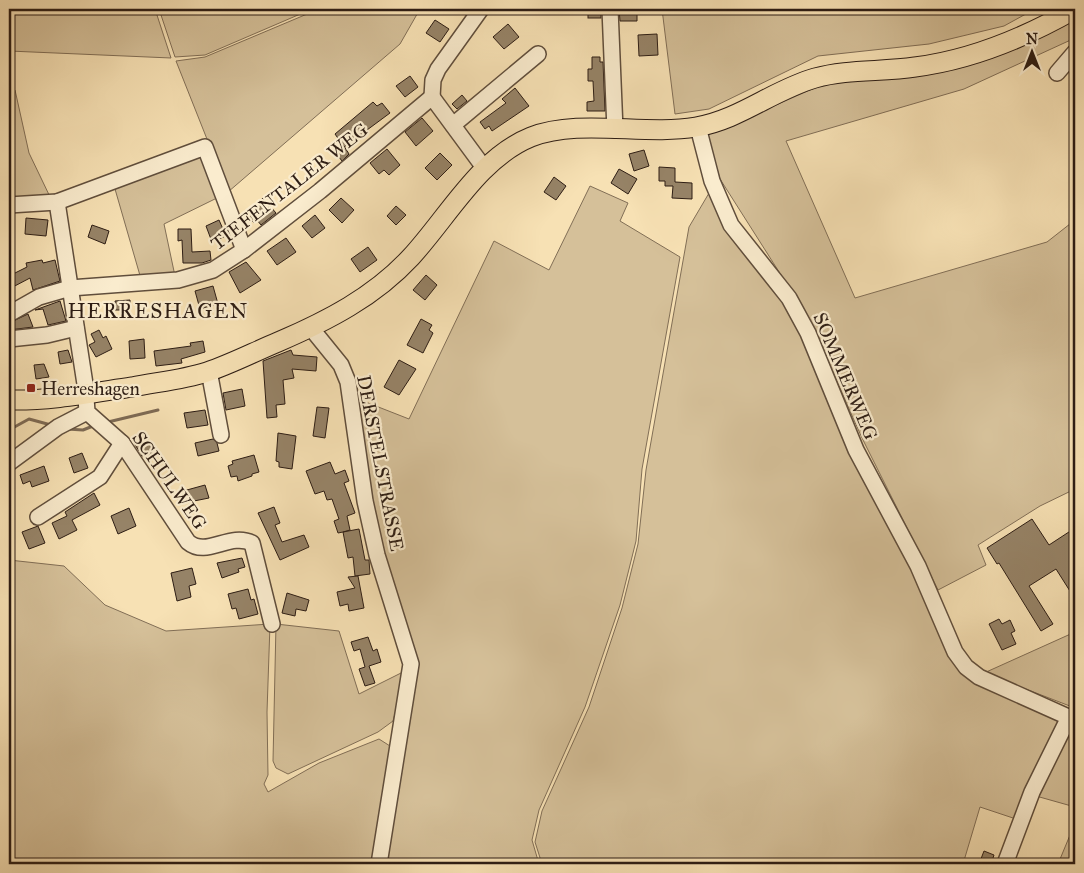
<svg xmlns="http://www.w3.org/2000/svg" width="1084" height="873" viewBox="0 0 1084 873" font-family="'IM FELL Great Primer',serif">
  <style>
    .green { fill: #d5c099; stroke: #816e56 }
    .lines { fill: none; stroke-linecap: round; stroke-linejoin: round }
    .stream { stroke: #7d6a54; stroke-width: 3 }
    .building { fill: #968367; stroke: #2d1d14 }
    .minor-casing { stroke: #604e3c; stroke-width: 18 }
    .major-casing { stroke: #2d1d14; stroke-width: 21 }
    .minor { stroke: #faecce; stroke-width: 15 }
    .major { stroke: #f7e1b4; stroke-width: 19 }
    .poi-dot { fill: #8f2418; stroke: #faecce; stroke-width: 2 }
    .labels { text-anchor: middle; stroke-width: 4.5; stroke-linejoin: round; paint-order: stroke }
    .street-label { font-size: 19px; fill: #2d1d14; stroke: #faecce }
    .poi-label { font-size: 19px; fill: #2d1d14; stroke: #faecce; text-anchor: start }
    .quarter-label { font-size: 21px; letter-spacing: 1px; fill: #2d1d14; stroke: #faecce }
  </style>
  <rect width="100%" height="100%" fill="#f7e1b4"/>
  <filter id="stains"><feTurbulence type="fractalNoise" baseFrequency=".004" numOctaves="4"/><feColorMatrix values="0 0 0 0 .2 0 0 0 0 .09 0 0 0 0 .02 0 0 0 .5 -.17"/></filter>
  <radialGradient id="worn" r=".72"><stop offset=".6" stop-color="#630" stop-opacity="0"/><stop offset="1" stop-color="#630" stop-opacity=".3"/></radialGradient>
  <g class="green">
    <polygon points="9,9 155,9 171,58 9,51"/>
    <polygon points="159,9 312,9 205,55 175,57"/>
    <polygon points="319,9 420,9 400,44 228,192 176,61 205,57"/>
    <polygon points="662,9 1035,9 1004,26 929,44 818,56 709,109 675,114"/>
    <polygon points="1075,15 1075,38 964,89 786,141 855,298 1047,242 1075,220 1075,489 1040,506 978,545 986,565 938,590 862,438 809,319 720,179 706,133 742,120 819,86 846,79 923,72"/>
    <polygon points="9,90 15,90 29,153 52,201 9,202"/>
    <polygon points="203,153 221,196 164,224 175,276 141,279 115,189 179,161"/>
    <polygon points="590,186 628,203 620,221 680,257 642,469 636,541 620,605 585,707 539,810 532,840 539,864 384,864 415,664 380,540 367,481 358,399 409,419 494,241 549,270"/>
    <polygon points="712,188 796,316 970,679 1061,721 1016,819 980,807 963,864 542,864 535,842 542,811 589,707 622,608 638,544 646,470 689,227"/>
    <polygon points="9,560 64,566 105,605 166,631 270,624 267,712 268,775 264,784 268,792 319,763 379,739 390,746 390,773 374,864 9,864"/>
    <polygon points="276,624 339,631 359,694 407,670 393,721 378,732 288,774 276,768 273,761"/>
    <polygon points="1075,632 1075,708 984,673"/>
    <polygon points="1071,723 1075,725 1075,807 1036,796"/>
    <polygon points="1075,823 1075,864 1058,864"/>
  </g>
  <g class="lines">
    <g class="stream">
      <polyline points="108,422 158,410"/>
      <polyline points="67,429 83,430 93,426"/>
      <polyline points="9,430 29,419 51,425"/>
    </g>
  </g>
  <g class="building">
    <rect x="588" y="9" width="13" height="9"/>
    <polygon points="619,9 637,9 637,21 620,21"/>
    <polygon points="435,20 449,29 440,42 426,33"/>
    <polygon points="508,24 519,37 504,49 493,37"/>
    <polygon points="657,34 658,55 639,56 638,35"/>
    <polygon points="592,57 600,57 600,62 603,62 605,111 587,111 587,102 594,101 593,81 588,81 588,69 592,69"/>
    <polygon points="410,76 418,87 405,97 396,86"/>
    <polygon points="515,88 529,106 492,131 489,126 485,129 480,122 506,103 502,99"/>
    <polygon points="462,95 467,101 457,109 452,104"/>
    <polygon points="373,102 377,106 382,103 390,113 344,147 335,134"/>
    <polygon points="422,118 433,131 416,146 405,132"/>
    <polygon points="344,146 349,154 342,161 335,152"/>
    <polygon points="387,149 400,165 389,175 384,170 379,174 370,163"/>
    <polygon points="644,150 649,166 634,171 629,154"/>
    <polygon points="440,153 452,165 437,180 425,168"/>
    <polygon points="659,167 675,168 675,182 692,183 692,199 672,198 673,186 665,186 665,181 659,181"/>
    <polygon points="619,169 637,179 628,194 611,183"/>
    <polygon points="554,177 566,186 556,200 544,192"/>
    <polygon points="263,198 276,213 261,225 257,220 254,223 245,214"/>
    <polygon points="341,198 354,210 342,223 329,210"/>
    <polygon points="396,206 406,215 396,225 387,216"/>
    <polygon points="315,215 325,228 312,238 302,226"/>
    <polygon points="26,218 48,220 46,236 25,234"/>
    <polygon points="219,220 226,236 212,242 206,226"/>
    <polygon points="92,225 109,231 105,244 88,237"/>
    <polygon points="178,229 191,229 192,252 210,251 211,260 202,263 183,263 182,240 178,241"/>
    <polygon points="286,238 296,252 277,265 267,251"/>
    <polygon points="368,247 377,260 360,272 351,259"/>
    <polygon points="42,260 43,263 55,260 60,281 33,290 30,278 9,289 9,276 27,267 26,263"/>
    <polygon points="246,262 261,280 240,293 229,272"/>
    <polygon points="426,275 437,285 425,300 413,290"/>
    <polygon points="213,286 218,304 200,309 195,291"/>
    <polygon points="130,300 130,310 115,310 115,301"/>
    <polygon points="60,301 66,321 48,325 43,309 35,310"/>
    <polygon points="28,314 33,327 9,330 9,323"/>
    <polygon points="421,319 432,325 429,330 433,333 423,353 407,345"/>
    <polygon points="99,330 103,338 106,336 112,349 96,357 89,345 95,342 91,334"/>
    <polygon points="144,339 145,358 130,359 129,341"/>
    <polygon points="203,341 205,352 181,359 182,363 156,366 154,351 191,346 190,343"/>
    <polygon points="68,350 72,362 60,364 58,352"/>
    <polygon points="291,350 293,355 317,357 316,371 292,369 294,378 283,380 285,404 276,405 277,417 267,418 263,361"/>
    <polygon points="399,360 416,369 399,395 384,387"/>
    <polygon points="44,364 49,377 36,379 34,365"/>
    <polygon points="242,389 245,406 226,410 223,393"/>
    <polygon points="317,407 329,408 325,438 313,436"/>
    <polygon points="205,410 208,425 187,428 184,413"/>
    <polygon points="278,433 296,436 292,469 279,467 279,462 276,461"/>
    <polygon points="213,439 217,443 219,451 198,456 195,443"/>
    <polygon points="149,440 152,454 142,456 134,443"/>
    <polygon points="82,453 88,468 74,473 69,458"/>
    <polygon points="254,455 259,472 252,474 252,476 238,481 237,476 231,477 228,466 233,464 232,461"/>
    <polygon points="330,462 335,474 345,470 349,481 344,483 355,513 347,516 350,530 343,532 359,529 365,560 369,560 370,574 355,576 353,557 348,558 343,532 338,533 334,521 339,519 332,499 327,500 324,491 315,494 306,471"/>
    <polygon points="44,466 49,481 32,487 30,481 23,484 20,475"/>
    <polygon points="205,485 209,498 179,504 176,493"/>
    <polygon points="94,493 100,505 72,520 77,530 59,539 52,523 67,516 65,512"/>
    <polygon points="274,507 280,523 275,525 282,542 304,535 309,547 280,560 258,513"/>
    <polygon points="129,508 136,526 118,534 111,516"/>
    <polygon points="1032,519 1049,545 1075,528 1075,599 1056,569 1029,586 1053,624 1041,631 999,563 997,564 987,548"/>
    <polygon points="38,526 45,543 29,549 22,532"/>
    <polygon points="242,558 245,567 238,569 239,572 222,578 217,563"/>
    <polygon points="192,568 196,584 189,586 191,597 177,601 171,573"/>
    <polygon points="358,576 364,608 349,611 348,604 340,606 337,592 355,588 348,577"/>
    <polygon points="248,589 251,600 254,599 258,614 239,619 236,608 232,609 228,594"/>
    <polygon points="287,593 309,600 306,611 296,609 295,616 282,613"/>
    <polygon points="999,619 1002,624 1010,620 1015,631 1011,633 1016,644 1002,650 989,624"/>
    <polygon points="368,637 373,651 377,649 381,662 369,666 375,683 365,686 359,669 365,667 360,649 354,651 351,642"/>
    <polygon points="984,851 994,855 991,864 979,864"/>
  </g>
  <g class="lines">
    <defs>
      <g id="minor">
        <polyline points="610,9 615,130"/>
        <polyline points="1057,73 1075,52"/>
        <polyline points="432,97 433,80 438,69 481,9"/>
        <polyline points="453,125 538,54"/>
        <polyline points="698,127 712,181 731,225 789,298 808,333 856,450 918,566 955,652 966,667 979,677 1075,720"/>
        <path d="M57,202l28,182 2,28 35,31 66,99c19,16 41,-10 64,1l20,81"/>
        <polyline points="9,205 57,202 205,147 244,250"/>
        <polyline points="9,314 39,297 70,288 178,280 213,270 244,250 320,191 432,97 485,169"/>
        <polyline points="311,328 341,365 348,382 365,501 377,555 411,664 379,864"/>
        <polyline points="9,339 47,335 76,328"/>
        <polyline points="209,371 221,435"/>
        <polyline points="9,463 58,427 87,412"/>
        <polyline points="38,517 100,477 122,443"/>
        <polyline points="1005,864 1032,792 1069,717"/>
      </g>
      <path id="major" d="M9,400c41,1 82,-7 123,-13 25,-5 50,-7 75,-15 24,-8 47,-20 71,-30 49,-21 96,-45 133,-85 37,-40 68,-99 120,-120 48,-19 114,-1 165,-10 43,-7 77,-37 119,-49 32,-9 67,-6 100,-11 56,-7 111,-30 160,-58"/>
    </defs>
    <use href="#minor" class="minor-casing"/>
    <use href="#major" class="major-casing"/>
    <use href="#minor" class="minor"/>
    <use href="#major" class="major"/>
  </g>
  <rect class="poi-dot" x="26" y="383" width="10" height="10" rx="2.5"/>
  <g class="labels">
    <g class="street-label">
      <text transform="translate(289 186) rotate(-38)" y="7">TIEFENTALER WEG</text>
      <text transform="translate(846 376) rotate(67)" y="7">SOMMERWEG</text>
      <text transform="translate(381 463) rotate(79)" y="7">DERSTELSTRASSE</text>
      <text transform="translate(170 480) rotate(55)" y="7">SCHULWEG</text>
    </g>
    <g class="poi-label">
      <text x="41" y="395">Herreshagen</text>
    </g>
    <g class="quarter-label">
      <text x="158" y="318">HERRESHAGEN</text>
    </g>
  </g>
  <rect width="1084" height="873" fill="none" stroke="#f7e1b4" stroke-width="30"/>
  <rect x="10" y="10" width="1064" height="853" fill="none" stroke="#2d1d14" stroke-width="2.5"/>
  <rect x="15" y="15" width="1054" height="843" fill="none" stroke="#2d1d14"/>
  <g transform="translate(1032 52)" stroke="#faecce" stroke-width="4" paint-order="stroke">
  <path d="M0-4L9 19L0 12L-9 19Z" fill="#2d1d14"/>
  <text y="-8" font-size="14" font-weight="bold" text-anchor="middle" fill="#2d1d14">N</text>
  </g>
  <rect width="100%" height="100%" filter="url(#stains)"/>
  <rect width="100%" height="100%" fill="url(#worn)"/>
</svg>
